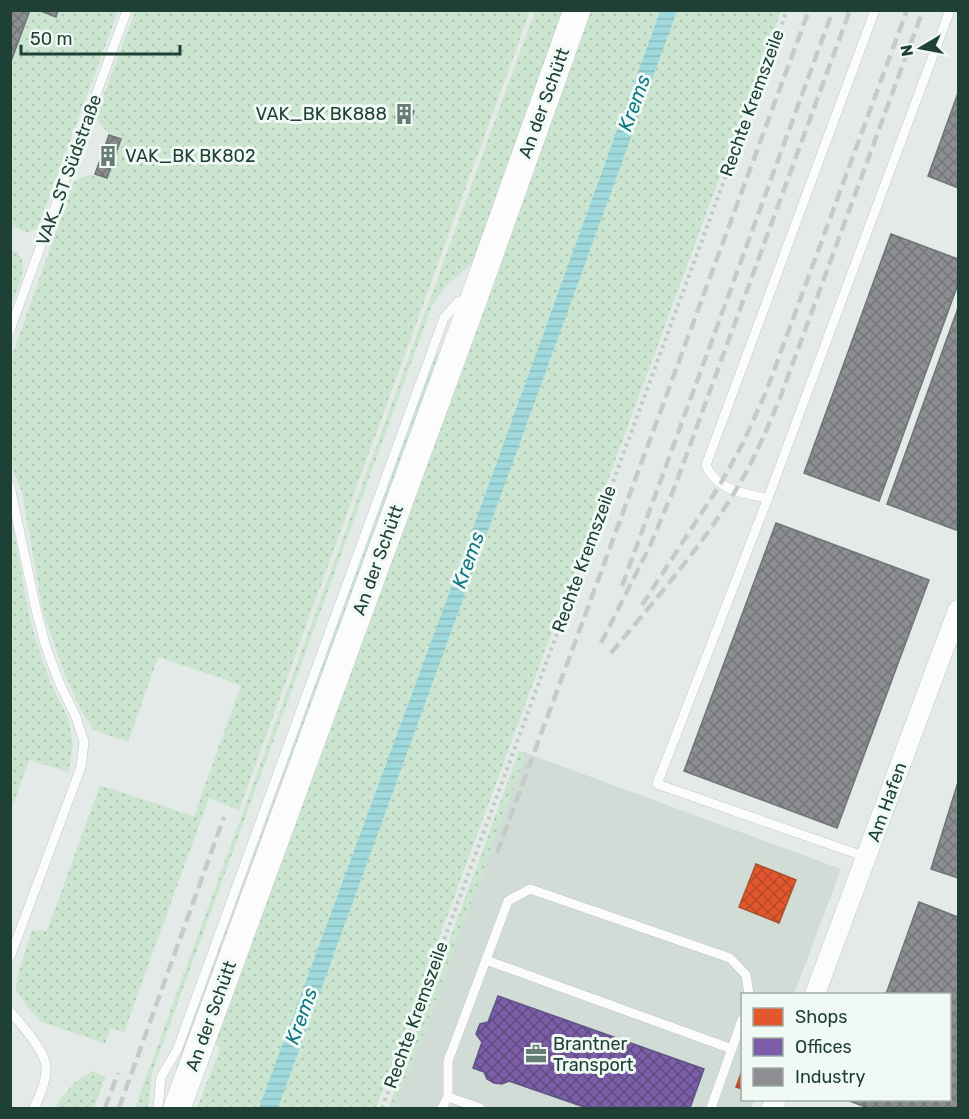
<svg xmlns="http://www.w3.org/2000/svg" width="969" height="1119" viewBox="0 0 969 1119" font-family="Rubik,sans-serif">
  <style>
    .built { fill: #d1dcd6 }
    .grass { fill: url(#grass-dots) }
    .water { fill: url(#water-rules) }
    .shops { fill: url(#shops-cross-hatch); stroke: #a95030; stroke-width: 1.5 }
    .offices { fill: url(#offices-cross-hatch); stroke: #5f5584; stroke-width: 1.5 }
    .industry { fill: url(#industry-cross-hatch); stroke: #6c7676; stroke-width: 1.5 }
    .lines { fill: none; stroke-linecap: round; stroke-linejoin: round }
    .lane-casing { stroke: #c1c7c4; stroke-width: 10 }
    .street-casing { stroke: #c1c7c4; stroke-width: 21 }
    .secondary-casing { stroke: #bfc8c4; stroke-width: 28 }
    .path { stroke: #c0cac5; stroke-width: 4; stroke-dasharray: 3 4.5; stroke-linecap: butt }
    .lane { stroke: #fbfcfb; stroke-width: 9 }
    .street { stroke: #fbfcfb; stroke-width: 20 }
    .secondary { stroke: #fbfcfb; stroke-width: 27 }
    .rail { stroke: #c6cbc9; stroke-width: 4.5; stroke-dasharray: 12 6; stroke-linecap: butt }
    .labels { text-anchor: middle; stroke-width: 6; stroke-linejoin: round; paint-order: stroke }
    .street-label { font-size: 18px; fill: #1f4034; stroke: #f1f9f5 }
    .poi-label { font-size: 18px; fill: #1f4034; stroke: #f1f9f5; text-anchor: start }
    .water-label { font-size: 20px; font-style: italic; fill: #127982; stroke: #f1f9f5 }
  </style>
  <defs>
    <pattern id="grass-dots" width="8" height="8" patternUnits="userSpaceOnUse" patternTransform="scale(1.5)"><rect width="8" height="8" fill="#cbe5d1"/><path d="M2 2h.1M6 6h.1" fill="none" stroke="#aec6b4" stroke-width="1.8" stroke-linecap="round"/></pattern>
    <pattern id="water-rules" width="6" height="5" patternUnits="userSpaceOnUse" patternTransform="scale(1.5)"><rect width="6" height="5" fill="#9fd9dc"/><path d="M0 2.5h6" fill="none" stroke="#88bbbd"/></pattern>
    <pattern id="shops-cross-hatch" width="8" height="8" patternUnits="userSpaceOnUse" patternTransform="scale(1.5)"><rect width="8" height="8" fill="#e4572e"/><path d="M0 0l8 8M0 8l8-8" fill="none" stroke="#b84928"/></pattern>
    <pattern id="offices-cross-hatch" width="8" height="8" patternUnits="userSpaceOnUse" patternTransform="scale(1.5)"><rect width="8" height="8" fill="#7b5ea7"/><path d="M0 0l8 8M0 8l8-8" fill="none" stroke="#5e4b81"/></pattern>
    <pattern id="industry-cross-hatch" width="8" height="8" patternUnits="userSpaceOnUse" patternTransform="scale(1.5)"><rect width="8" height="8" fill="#8d8d92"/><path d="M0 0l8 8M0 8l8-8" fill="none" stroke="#737578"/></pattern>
  </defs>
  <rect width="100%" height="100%" fill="#e4eae7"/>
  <polygon class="built" points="526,753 841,869 794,994 742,994 742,1100 755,1100 751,1108 393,1108 415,1057"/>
  <g class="grass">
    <polygon points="30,11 38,11 56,17 58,11 118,11 40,223 35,230 27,232 11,226 10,64"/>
    <path d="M135,11h395l-291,799 -30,-12 -85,234 -13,-4 -6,16 -65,-23 -17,-20 -7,-10 1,-14 15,-47 15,1 53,-146 94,31 47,-131 -83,-28 -30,85 -34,-12 -11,-16 -16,-34 -24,-67 -21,-121 -11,-27v-106l62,-176c12,-9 20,-10 34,-5l14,-39c-13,-6 -19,-10 -25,-23z"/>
    <polygon points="535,11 563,11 477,253 471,264 448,284 433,303 152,1073 148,1108 135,1108"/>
    <polygon points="590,11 660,11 469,539 259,1108 197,1108 221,1047 215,1045 488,296"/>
    <polygon points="677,11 781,11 377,1106 376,1108 278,1108"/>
    <path d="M11,249c24,9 6,39 0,56z"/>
    <polygon points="438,355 439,358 176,1072 176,1068 435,357"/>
    <polygon points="10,509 29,614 38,648 51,684 68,718 73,744 69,772 29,760 11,811"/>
    <polygon points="519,751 526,753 415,1057 393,1108 388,1108"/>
    <polygon points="92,1071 105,1077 94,1108 54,1108 73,1084"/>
  </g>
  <polygon class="water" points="660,11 677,11 278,1108 259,1108 469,539"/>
  <g class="shops">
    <polygon points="756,864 796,880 779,923 739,907"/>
    <polygon points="742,1071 742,1089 736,1087"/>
  </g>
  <polygon class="offices" points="498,996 704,1069 690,1108 587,1108 509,1081 502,1084 494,1083 487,1079 484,1072 473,1068 482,1042 476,1034 480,1024 488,1022"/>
  <g class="industry">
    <polygon points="10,10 30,10 10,64"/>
    <polygon points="38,10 58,10 56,17"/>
    <polygon points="958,93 958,188 928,176"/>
    <polygon points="399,105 414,111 410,123 395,118"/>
    <polygon points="109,135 121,139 107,178 95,174"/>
    <polygon points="891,234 958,259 958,284 879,501 804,473"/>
    <polygon points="958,308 958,524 956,530 887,504"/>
    <polygon points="776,523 929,580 837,828 684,771"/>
    <polygon points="958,782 958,878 931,869"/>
    <polygon points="919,902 958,917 958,1108 868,1108 847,1100 950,1100 950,994 886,994"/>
  </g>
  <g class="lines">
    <defs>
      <g id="lane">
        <path d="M875,10l-169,455c10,25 38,29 62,33l182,-488"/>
        <polyline points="10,330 127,10"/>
        <polyline points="10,486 37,614 46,647 59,682 76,717 84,742 81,767 10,957"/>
        <polyline points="768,498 657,784 866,857"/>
        <polyline points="486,960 732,1049"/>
        <path d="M10,1011c11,14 35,39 36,56 1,14 -7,29 -12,41"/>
        <polyline points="158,1108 161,1077 177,1050 444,318 458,302 469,297"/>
        <polyline points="442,1108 448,1097"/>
        <polyline points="480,1108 448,1097 448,1061 508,901 530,889 730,958 746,975 749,994"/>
        <polyline points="711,1108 742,1020"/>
      </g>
      <g id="street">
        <polyline points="815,994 958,610"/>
        <polyline points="772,1108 776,1100"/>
      </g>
      <polyline id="secondary" points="177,1108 476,293 577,10"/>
    </defs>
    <use href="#lane" class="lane-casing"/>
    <use href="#street" class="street-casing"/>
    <use href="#secondary" class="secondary-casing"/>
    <polyline class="path" points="382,1108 787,10"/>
    <use href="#lane" class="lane"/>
    <use href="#street" class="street"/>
    <use href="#secondary" class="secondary"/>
    <g class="rail">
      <polyline points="622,586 833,10"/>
      <polyline points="642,605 721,483 743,443 766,392 907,10"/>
      <polyline points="601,643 650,546 675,486 850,10"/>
      <path d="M611,653c43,-52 88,-103 123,-160 19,-30 32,-62 46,-95l143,-388"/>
      <polyline points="497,853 809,10"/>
      <polyline points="105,1108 118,1073"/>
      <polyline points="119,1108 224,817"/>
    </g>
  </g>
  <defs>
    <symbol id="building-bare" viewBox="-9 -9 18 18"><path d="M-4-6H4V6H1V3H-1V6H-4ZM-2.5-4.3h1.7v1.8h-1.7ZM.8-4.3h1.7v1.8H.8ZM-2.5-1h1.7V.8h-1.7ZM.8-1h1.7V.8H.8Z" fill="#647c73" stroke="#f1f9f5" stroke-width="2.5" paint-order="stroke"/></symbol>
    <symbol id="office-bare" viewBox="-9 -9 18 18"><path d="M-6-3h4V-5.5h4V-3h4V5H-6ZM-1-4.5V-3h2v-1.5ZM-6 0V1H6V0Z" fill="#647c73" stroke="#f1f9f5" stroke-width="2.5" paint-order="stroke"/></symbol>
  </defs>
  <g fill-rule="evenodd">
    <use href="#building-bare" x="389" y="99" width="30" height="30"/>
    <use href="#building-bare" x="93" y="141" width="30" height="30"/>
    <use href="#office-bare" x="521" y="1039" width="30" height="30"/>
  </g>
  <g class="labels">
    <g class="street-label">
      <text transform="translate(544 103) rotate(-70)" y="6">An der Schütt</text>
      <text transform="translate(752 103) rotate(-70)" y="6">Rechte Kremszeile</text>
      <text transform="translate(69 170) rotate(-70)" y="6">VAK_ST Südstraße</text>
      <text transform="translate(584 559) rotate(-70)" y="6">Rechte Kremszeile</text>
      <text transform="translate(378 560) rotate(-70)" y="6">An der Schütt</text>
      <text transform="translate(887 802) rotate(-70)" y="6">Am Hafen</text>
      <text transform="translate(416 1015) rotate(-70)" y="6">Rechte Kremszeile</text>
      <text transform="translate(211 1016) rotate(-70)" y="6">An der Schütt</text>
    </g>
    <g class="poi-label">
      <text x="387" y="120" text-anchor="end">VAK_BK BK888</text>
      <text x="125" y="162">VAK_BK BK802</text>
      <text x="553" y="1050">Brantner<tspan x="553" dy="21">Transport</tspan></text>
    </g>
    <g class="water-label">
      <text transform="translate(634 103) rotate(-70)" y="7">Krems</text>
      <text transform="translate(468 560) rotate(-70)" y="7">Krems</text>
      <text transform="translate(301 1016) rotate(-70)" y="7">Krems</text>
    </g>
  </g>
  <rect width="969" height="1119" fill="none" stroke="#1f4034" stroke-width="24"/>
  <rect x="741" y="993" width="210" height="108" fill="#f1f9f5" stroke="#9dafa8" stroke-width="1.5"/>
  <rect x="753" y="1008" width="30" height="18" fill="#e4572e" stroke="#9dafa8" stroke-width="1.5"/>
  <text x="795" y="1023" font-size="18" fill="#1f4034">Shops</text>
  <rect x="753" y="1038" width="30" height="18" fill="#7b5ea7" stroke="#9dafa8" stroke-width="1.5"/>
  <text x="795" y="1053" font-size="18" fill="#1f4034">Offices</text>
  <rect x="753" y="1068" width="30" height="18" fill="#8d8d92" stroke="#9dafa8" stroke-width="1.5"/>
  <text x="795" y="1083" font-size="18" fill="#1f4034">Industry</text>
  <g transform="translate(921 48) rotate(260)" stroke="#f1f9f5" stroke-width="4.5" paint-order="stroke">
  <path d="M0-4.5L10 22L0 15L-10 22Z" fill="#1f4034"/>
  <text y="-9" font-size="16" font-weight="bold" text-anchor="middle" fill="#1f4034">N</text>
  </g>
  <path d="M21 45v9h159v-9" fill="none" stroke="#1f4034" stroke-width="3"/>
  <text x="30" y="45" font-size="18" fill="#1f4034" stroke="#f1f9f5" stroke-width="4.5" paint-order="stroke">50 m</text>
</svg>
